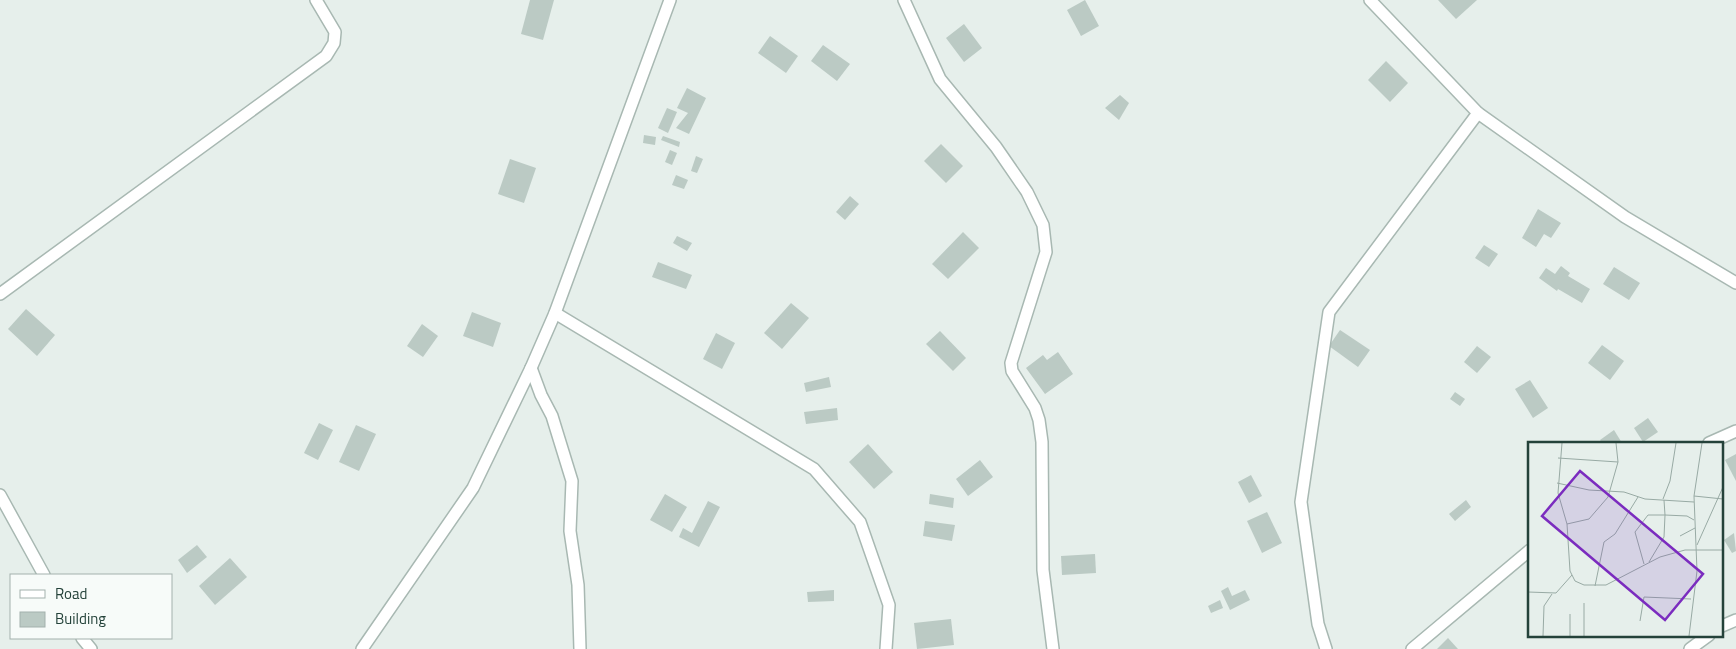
<svg xmlns="http://www.w3.org/2000/svg" width="1736" height="649" viewBox="0 0 1736 649" font-family="'Titillium Web',sans-serif">
  <style>
    .building { fill: #bbcac4 }
    .lines { fill: none; stroke-linecap: round; stroke-linejoin: round }
    .street-casing { stroke: #a8b8b2; stroke-width: 14 }
    .street { stroke: #fff; stroke-width: 11 }
    .inset-road { fill: none; stroke: #98aaa4; stroke-width: 1 }
    .view { fill: #7b2cbf; fill-opacity: 0.15; stroke: #7b2cbf; stroke-width: 2.5 }
    .inset-edge { fill: none; stroke: #24423a; stroke-width: 2.5 }
  </style>
  <rect width="100%" height="100%" fill="#e6efeb"/>
  <g class="building">
    <polygon points="530,0 554,0 543,40 521,34"/>
    <polygon points="1085,0 1099,26 1081,36 1067,10"/>
    <polygon points="1438,0 1477,0 1456,19"/>
    <polygon points="964,24 982,48 964,62 946,38"/>
    <polygon points="770,36 798,56 786,73 758,53"/>
    <polygon points="823,45 850,64 837,81 811,61"/>
    <polygon points="1386,61 1408,83 1390,102 1368,80"/>
    <polygon points="687,88 706,98 689,134 676,128 688,113 677,108"/>
    <polygon points="1120,95 1129,103 1119,120 1105,108"/>
    <polygon points="667,108 677,112 668,133 658,128"/>
    <polygon points="644,135 656,137 655,145 643,143"/>
    <polygon points="663,136 680,142 679,147 661,140"/>
    <polygon points="941,144 963,166 946,183 924,161"/>
    <polygon points="670,150 677,153 672,165 665,162"/>
    <polygon points="696,156 703,159 697,173 691,171"/>
    <polygon points="510,159 536,168 524,203 498,194"/>
    <polygon points="676,175 688,180 684,189 672,185"/>
    <polygon points="850,196 859,204 845,220 836,212"/>
    <polygon points="1538,209 1561,223 1551,238 1544,234 1536,247 1522,238"/>
    <polygon points="963,232 979,248 948,279 932,264"/>
    <polygon points="677,236 692,243 687,251 673,243"/>
    <polygon points="1484,245 1498,254 1489,267 1475,258"/>
    <polygon points="658,262 692,275 686,289 652,277"/>
    <polygon points="1561,266 1570,273 1568,276 1590,289 1582,303 1558,289 1557,291 1539,278 1546,268 1555,274"/>
    <polygon points="1614,267 1640,283 1629,300 1603,284"/>
    <polygon points="791,303 809,318 782,349 764,333"/>
    <polygon points="26,309 55,335 37,356 8,329"/>
    <polygon points="472,312 501,323 493,347 463,336"/>
    <polygon points="422,324 438,336 423,357 407,346"/>
    <polygon points="1340,330 1370,350 1358,367 1329,346"/>
    <polygon points="940,331 966,358 953,371 926,344"/>
    <polygon points="716,333 735,343 722,369 703,359"/>
    <polygon points="1602,345 1624,361 1610,380 1588,363"/>
    <polygon points="1477,346 1491,357 1477,373 1464,362"/>
    <polygon points="1058,352 1073,374 1045,394 1026,368 1043,355 1047,360"/>
    <polygon points="829,377 831,387 806,392 804,383"/>
    <polygon points="1530,380 1548,408 1533,418 1515,389"/>
    <polygon points="1455,392 1465,399 1460,406 1450,399"/>
    <polygon points="837,408 838,420 806,424 804,412"/>
    <polygon points="1648,418 1658,432 1643,442 1634,428"/>
    <polygon points="319,423 333,430 318,460 304,453"/>
    <polygon points="356,425 376,434 359,471 339,462"/>
    <polygon points="1614,430 1622,443 1602,443 1600,440"/>
    <polygon points="868,444 893,472 874,489 849,462"/>
    <polygon points="1736,454 1736,481 1725,460"/>
    <polygon points="980,460 993,477 968,496 956,479"/>
    <polygon points="1251,475 1262,496 1249,503 1238,482"/>
    <polygon points="665,494 687,507 672,532 650,520"/>
    <polygon points="930,494 954,498 953,508 929,504"/>
    <polygon points="1466,500 1471,507 1455,521 1449,514"/>
    <polygon points="708,501 720,507 699,547 679,537 683,528 692,533"/>
    <polygon points="1267,512 1282,543 1262,553 1247,521"/>
    <polygon points="925,521 955,525 952,541 923,536"/>
    <polygon points="1734,533 1736,551 1732,553 1724,540"/>
    <polygon points="197,545 207,557 187,573 178,560"/>
    <polygon points="1095,554 1096,573 1062,575 1061,556"/>
    <polygon points="230,558 247,577 215,605 199,586"/>
    <polygon points="1228,587 1232,596 1245,590 1250,600 1230,610 1221,591"/>
    <polygon points="834,590 834,601 808,602 807,592"/>
    <polygon points="1220,600 1223,608 1211,613 1208,606"/>
    <polygon points="951,619 954,645 917,649 914,623"/>
    <polygon points="1448,638 1458,649 1437,649"/>
  </g>
  <g class="lines">
    <defs>
      <g id="street">
        <polyline points="904,0 940,79 996,147 1027,192 1043,225 1046,252 1011,363 1012,371 1035,408 1039,420 1042,442 1043,570 1053,649"/>
        <polyline points="1370,0 1478,113 1625,217 1736,283"/>
        <polyline points="0,294 326,56 334,43 335,32 316,0"/>
        <polyline points="555,313 814,469 860,522 889,605 886,649"/>
        <polyline points="531,368 541,395 552,416 572,481 570,531 578,585 580,649"/>
        <polyline points="1709,443 1736,431"/>
        <polyline points="0,495 44,575"/>
        <polyline points="1722,626 1736,620"/>
        <polyline points="82,638 91,649"/>
        <polyline points="362,649 473,488 531,368 555,313 670,0"/>
        <polyline points="1326,649 1318,624 1301,502 1329,312 1478,113"/>
        <polyline points="1412,649 1530,550"/>
        <polyline points="1690,649 1709,635"/>
      </g>
    </defs>
    <use href="#street" class="street-casing"/>
    <use href="#street" class="street"/>
  </g>
  <g transform="translate(1528 442)">
    <rect width="195" height="195" fill="#e6efeb"/>
    <path class="inset-road" d="M34,1l-4,50 9,31 3,47 5,10 9,4h22l54,-28 25,-7h38M30,16l60,4M29,41l32,7 35,2 21,7 49,3M166,54l29,3M135,57l7,-18 6,-38M39,82l22,-5 19,-22 10,-35 -2,-19M152,94l15,-8M169,103l26,-58M121,120l15,-25 1,-22 22,1 7,4M116,122l-9,-32 13,-17h17l-1,-15M67,144l9,-44 11,-8 23,-37M0,150l28,1 16,-18M56,161v33M112,179l4,-24 47,2M15,194l1,-30 8,-12M42,194v-22M161,194l8,-65 -3,-75 8,-53"/>
    <path class="view" d="M52,29l123,103 -38,46 -123,-104z"/>
    <rect width="195" height="195" class="inset-edge"/>
  </g>
  <rect x="10" y="574" width="162" height="65" fill="#f7fbf9" stroke="#a3b1ad"/>
  <rect x="20" y="590" width="25" height="8" fill="#ffffff" stroke="#a3b1ad"/>
  <text x="55" y="599" font-size="15" fill="#24423a">Road</text>
  <rect x="20" y="612" width="25" height="15" fill="#bbcac4" stroke="#a3b1ad"/>
  <text x="55" y="624" font-size="15" fill="#24423a">Building</text>
</svg>
